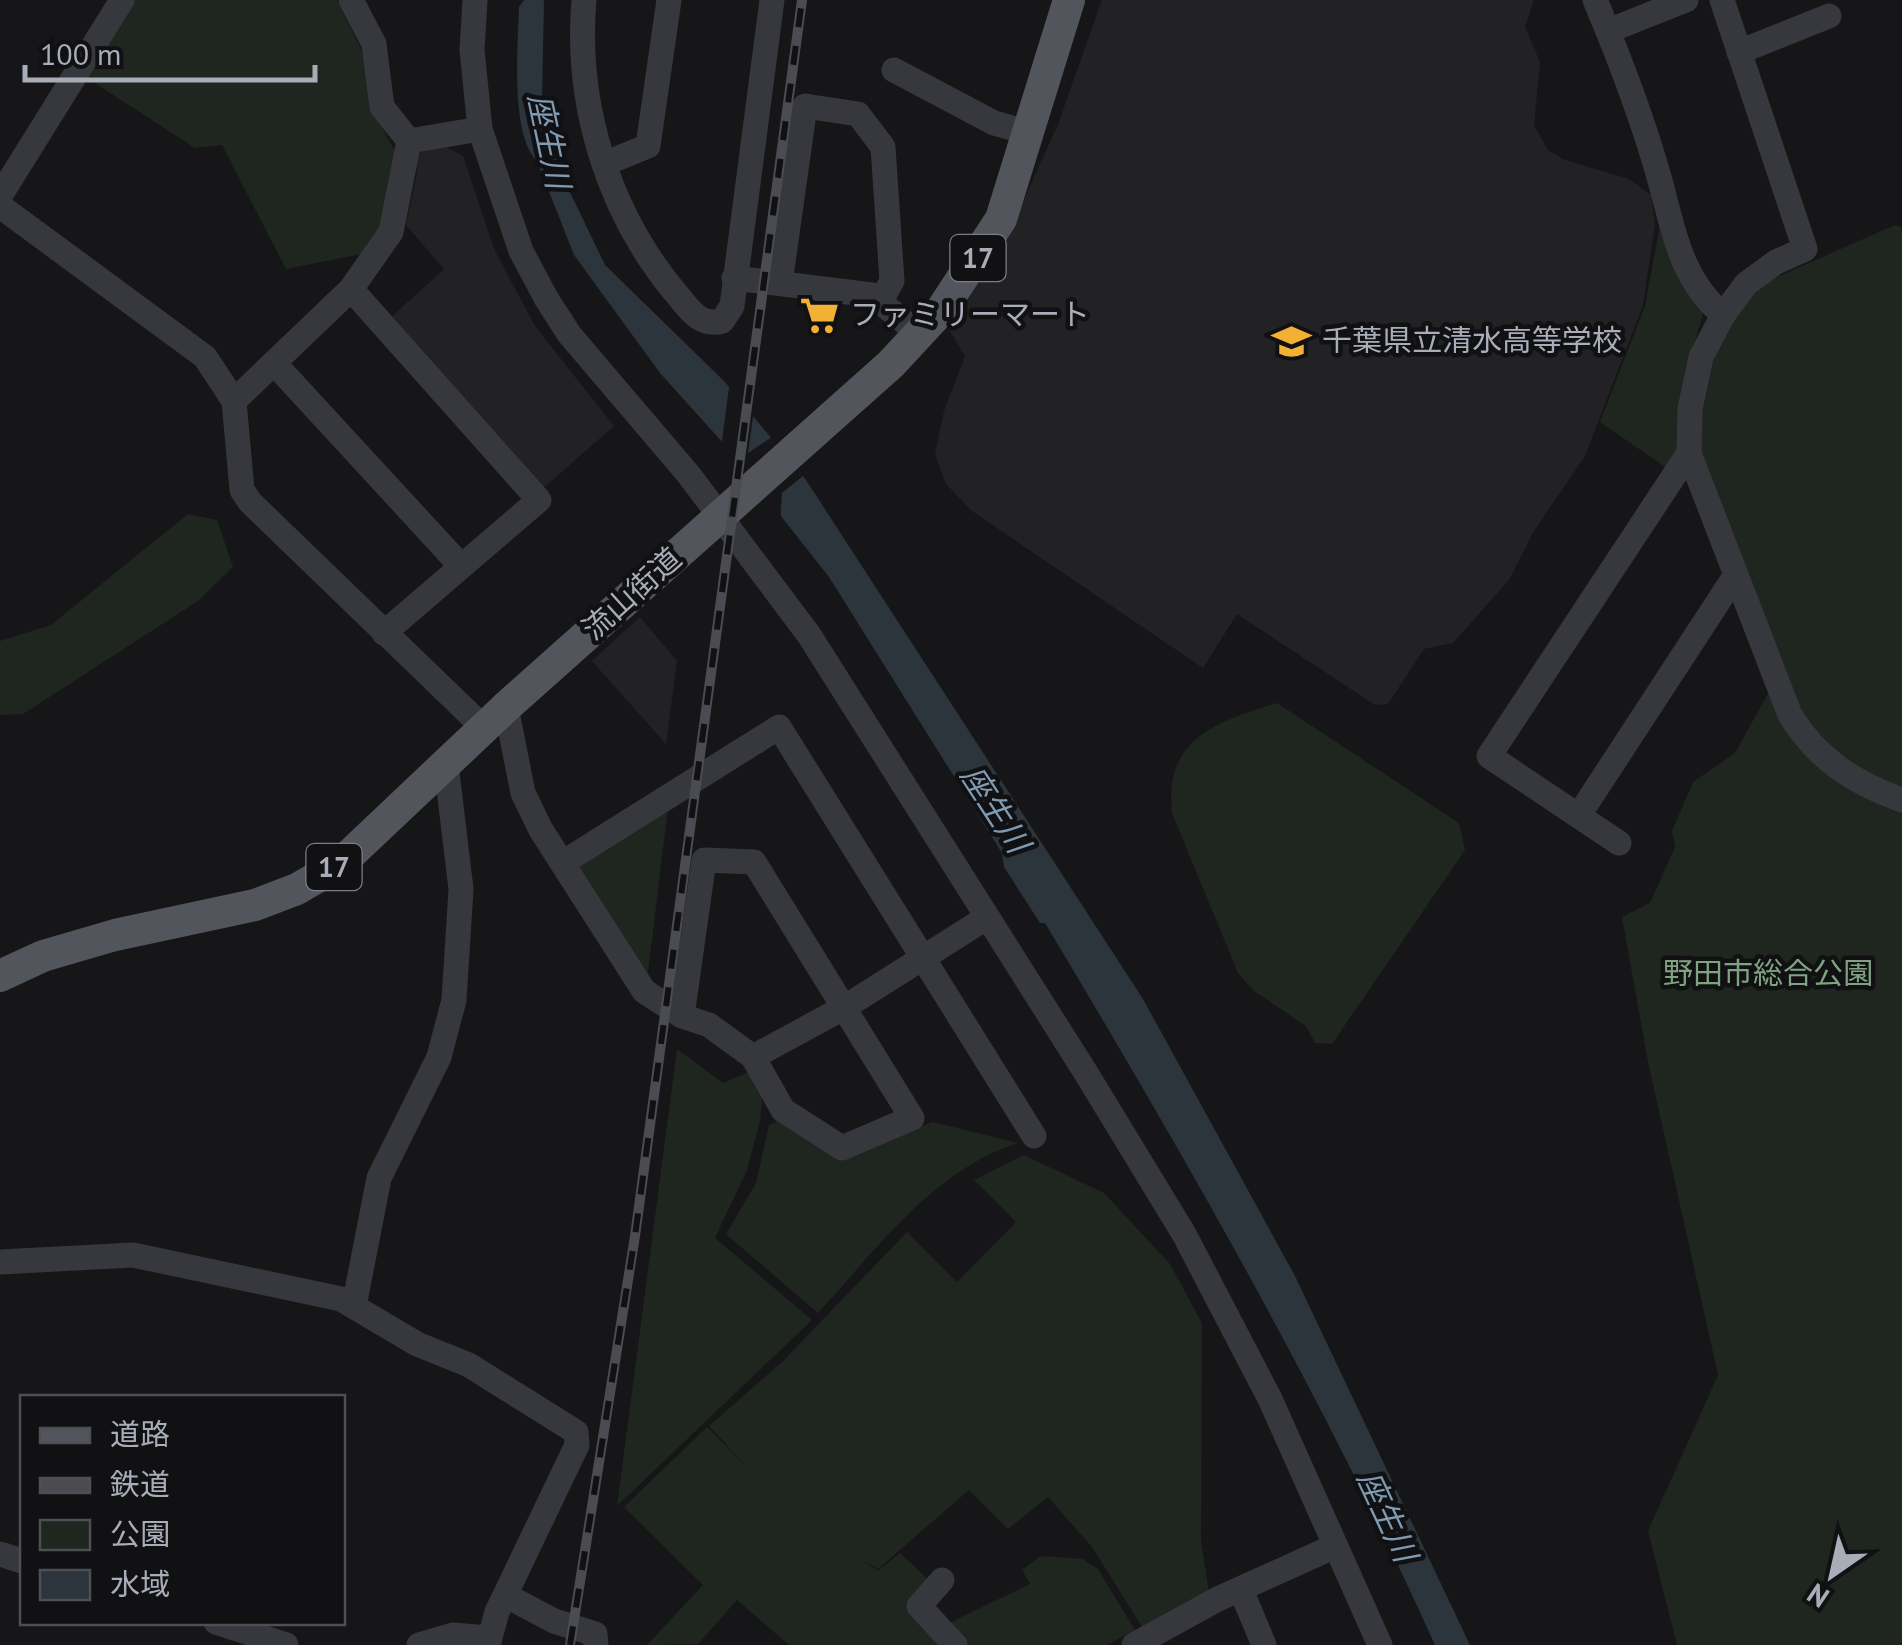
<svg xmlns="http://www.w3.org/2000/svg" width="1902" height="1645" viewBox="0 0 1902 1645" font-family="'PT Sans','Noto Sans JP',sans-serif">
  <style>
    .built { fill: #222225 }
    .green { fill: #1e261f }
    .water { fill: #2c353c }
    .pier { fill: #161618 }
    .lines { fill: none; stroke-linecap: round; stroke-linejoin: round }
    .minor { stroke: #37383d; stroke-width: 25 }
    .major { stroke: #53555c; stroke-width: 32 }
    .rail-casing { stroke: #4a4c52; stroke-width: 10 }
    .rail { stroke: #111113; stroke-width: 6; stroke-dasharray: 19; stroke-linecap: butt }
    .labels { text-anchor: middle; stroke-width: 9; stroke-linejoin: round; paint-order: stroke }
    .shield { fill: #111113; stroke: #7b7e86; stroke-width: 2.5 }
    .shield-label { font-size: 28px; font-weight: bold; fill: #a8adb8 }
    .poi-label { font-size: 30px; fill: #a8adb8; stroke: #111113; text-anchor: start }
    .street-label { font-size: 30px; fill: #a8adb8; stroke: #111113 }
    .park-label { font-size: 30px; fill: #7fa381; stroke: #111113 }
    .water-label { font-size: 32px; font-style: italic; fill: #7f9bb3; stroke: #111113 }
  </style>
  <rect width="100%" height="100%" fill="#161618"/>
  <g class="built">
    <polygon points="1102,0 1534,0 1525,27 1540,62 1534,125 1548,150 1565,160 1629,179 1651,195 1655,224 1643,305 1585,456 1534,531 1509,580 1453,643 1424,649 1388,704 1375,705 1237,614 1203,668 972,511 946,484 935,454 944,411 965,356 947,326 1010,231 1058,124"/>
    <polygon points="444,146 463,156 495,251 535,326 614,426 540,491 388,320 444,269 406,225 417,173 416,158 422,150"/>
    <polygon points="640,617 677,661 666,744 592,661"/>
  </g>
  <g class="green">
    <polygon points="135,0 337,0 366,59 373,111 398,157 385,220 367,253 286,269 222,145 195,148 87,78"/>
    <polygon points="1660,225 1705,308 1689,361 1683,446 1668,469 1600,422 1645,306"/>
    <polygon points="1895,225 1902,227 1902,1645 1677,1645 1648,1531 1718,1375 1648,1062 1622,917 1650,903 1675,847 1672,831 1693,782 1735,753 1782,668 1702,461 1697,423 1701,384 1731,315 1768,281"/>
    <polygon points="188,514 217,520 233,567 198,601 23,714 0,715 0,641 51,625"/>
    <path d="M1277,703l182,120 6,27 -133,194 -17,-1 -9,-17 -52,-35 -16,-18 -66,-160c-8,-75 44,-91 105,-110z"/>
    <polygon points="668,808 647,980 574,866"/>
    <polygon points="677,1049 723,1083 748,1072 762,1099 760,1121 747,1170 715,1238 812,1320 617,1506"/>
    <path d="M778,1121l61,35 94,-34 85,21c-85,27 -141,106 -200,170l-92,-79 30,-51 13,-58z"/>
    <polygon points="1024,1155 1104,1193 1170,1264 1202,1323 1201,1540 1209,1593 1142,1627 1092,1547 1048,1497 1008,1529 969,1490 878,1569 864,1561 878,1571 900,1553 930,1581 914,1595 945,1645 789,1645 737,1600 698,1644 647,1645 703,1585 624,1507 707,1427 748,1468 709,1426 783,1361 907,1232 957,1282 1016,1222 974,1180"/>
    <polygon points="1041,1556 1082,1559 1098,1569 1135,1630 1107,1645 963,1645 945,1625 1030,1584 1022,1570"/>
  </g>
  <path class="water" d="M524,0h20l-2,99 24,85 39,81 119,116 82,99 337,519 152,277 175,369h-35c-113,-250 -249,-487 -390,-722h-5l-36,-56 -2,-14 -173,-276 -105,-133 -64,-71 -86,-118 -37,-94c-27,-26 -19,-117 -18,-154z"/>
  <polygon class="pier" points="730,380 754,409 748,453 772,437 804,475 782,493 780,524 721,448"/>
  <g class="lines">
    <g class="minor">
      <polyline points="475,0 472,50 480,129 521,251 546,298 569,334 689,475 809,635 1086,1073 1184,1234 1270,1399 1380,1645"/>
      <path d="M584,0c-9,104 24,211 90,291 15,17 24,36 48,30l10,-15 40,-306"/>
      <path d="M1595,0c24,57 47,117 64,177 15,53 20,100 64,138"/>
      <path d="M1722,0l83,249 -29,13 -30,22 -23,31 -22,42 -11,52 -1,44 101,262c27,44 64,68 112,85"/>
      <polyline points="1608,31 1686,0"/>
      <polyline points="1739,52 1829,16"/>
      <polyline points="894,70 994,123 1029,133"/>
      <polyline points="409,141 480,129"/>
      <polyline points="604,164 648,146 669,0"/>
      <polyline points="0,196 122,0"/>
      <polyline points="0,206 205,357 234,401 242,490 250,502 484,728"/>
      <polyline points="734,278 872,295 920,335"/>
      <polyline points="780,283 805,106 858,114 883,147 892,281 882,299"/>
      <polyline points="351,289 539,500 384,633"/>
      <polyline points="274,363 461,566"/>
      <polyline points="234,401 351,289 391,232 409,141 382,107 374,44 351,0"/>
      <polyline points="506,707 523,793 541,830 644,991 682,1016 709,1025 753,1057 783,1110 842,1148 912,1118 754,862 704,860 682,1016"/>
      <polyline points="1579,815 1735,576"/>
      <polyline points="1619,843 1489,756 1689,453"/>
      <polyline points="564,862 779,727 1034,1136"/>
      <polyline points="753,1057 845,1007 986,918"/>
      <polyline points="0,1262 133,1255 341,1299 417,1344 469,1365 576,1432 577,1445 497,1612 488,1645"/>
      <polyline points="354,1306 379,1178 439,1057 454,1000 461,889 446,764"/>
      <polyline points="0,1554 22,1561"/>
      <polyline points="942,1580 919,1606 955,1645"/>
      <polyline points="1241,1590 1264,1645"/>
      <polyline points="507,1596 554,1621 595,1634 596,1645"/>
      <polyline points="216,1622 286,1645"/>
      <polyline points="419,1645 453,1635 489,1638"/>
      <polyline points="1134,1645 1218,1599 1335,1546"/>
    </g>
    <polyline class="major" points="0,976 43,956 115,935 255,905 297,889 340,864 506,707 891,364 942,309 1001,219 1069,0"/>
    <defs>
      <polyline id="rail" points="570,1645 635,1236 802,0"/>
    </defs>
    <use href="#rail" class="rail-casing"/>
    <use href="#rail" class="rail"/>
  </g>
  <defs>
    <symbol id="supermarket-bare" viewBox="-9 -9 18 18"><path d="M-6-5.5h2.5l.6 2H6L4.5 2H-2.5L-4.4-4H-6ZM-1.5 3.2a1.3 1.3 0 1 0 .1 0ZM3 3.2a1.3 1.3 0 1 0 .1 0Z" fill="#f2b134" stroke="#111113" stroke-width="2.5" paint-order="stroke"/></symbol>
    <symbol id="school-bare" viewBox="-9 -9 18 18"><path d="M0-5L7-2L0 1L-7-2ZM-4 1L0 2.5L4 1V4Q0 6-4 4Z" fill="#f2b134" stroke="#111113" stroke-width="2.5" paint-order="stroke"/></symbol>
  </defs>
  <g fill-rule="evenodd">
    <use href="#supermarket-bare" x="792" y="288" width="55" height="55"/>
    <use href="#school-bare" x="1264" y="314" width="55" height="55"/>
  </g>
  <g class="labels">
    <g class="shield">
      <rect x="950.5" y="235" width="55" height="46" rx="8"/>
      <rect x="306.5" y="844" width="55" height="46" rx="8"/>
    </g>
    <g class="shield-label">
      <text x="978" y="268">17</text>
      <text x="334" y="877">17</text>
    </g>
    <g class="poi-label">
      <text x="850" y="325">ファミリーマート</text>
      <text x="1322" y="351">千葉県立清水高等学校</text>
    </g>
    <g class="street-label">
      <text transform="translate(632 594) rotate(-42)" y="10">流山街道</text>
    </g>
    <g class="park-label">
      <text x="1768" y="984">野田市総合公園</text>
    </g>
    <g class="water-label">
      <text transform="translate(549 141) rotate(78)" y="11">座生川</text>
      <text transform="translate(995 809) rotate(57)" y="11">座生川</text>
      <text transform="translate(1387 1516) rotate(65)" y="11">座生川</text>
    </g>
  </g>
  <rect x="20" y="1395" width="325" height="230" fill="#111113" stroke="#4d4f55" stroke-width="2.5"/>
  <rect x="40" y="1428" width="50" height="15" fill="#53555c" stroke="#4d4f55" stroke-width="2.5"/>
  <text x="110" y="1445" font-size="30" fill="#a8adb8">道路</text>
  <rect x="40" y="1478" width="50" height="15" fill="#4a4c52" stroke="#4d4f55" stroke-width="2.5"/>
  <text x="110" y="1495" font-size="30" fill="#a8adb8">鉄道</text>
  <rect x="40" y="1520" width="50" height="30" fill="#1e261f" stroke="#4d4f55" stroke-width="2.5"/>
  <text x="110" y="1545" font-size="30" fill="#a8adb8">公園</text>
  <rect x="40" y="1570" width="50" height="30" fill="#2c353c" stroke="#4d4f55" stroke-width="2.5"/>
  <text x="110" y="1595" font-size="30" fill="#a8adb8">水域</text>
  <g transform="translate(1832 1575) rotate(214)" stroke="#111113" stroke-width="8" paint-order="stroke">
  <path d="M0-8L18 38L0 25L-18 38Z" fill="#a8adb8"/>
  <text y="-15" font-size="28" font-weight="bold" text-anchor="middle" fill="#a8adb8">N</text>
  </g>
  <path d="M25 65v15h290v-15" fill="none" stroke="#a8adb8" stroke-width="5"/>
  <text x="40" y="65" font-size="30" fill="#a8adb8" stroke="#111113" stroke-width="8" paint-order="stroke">100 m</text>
</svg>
